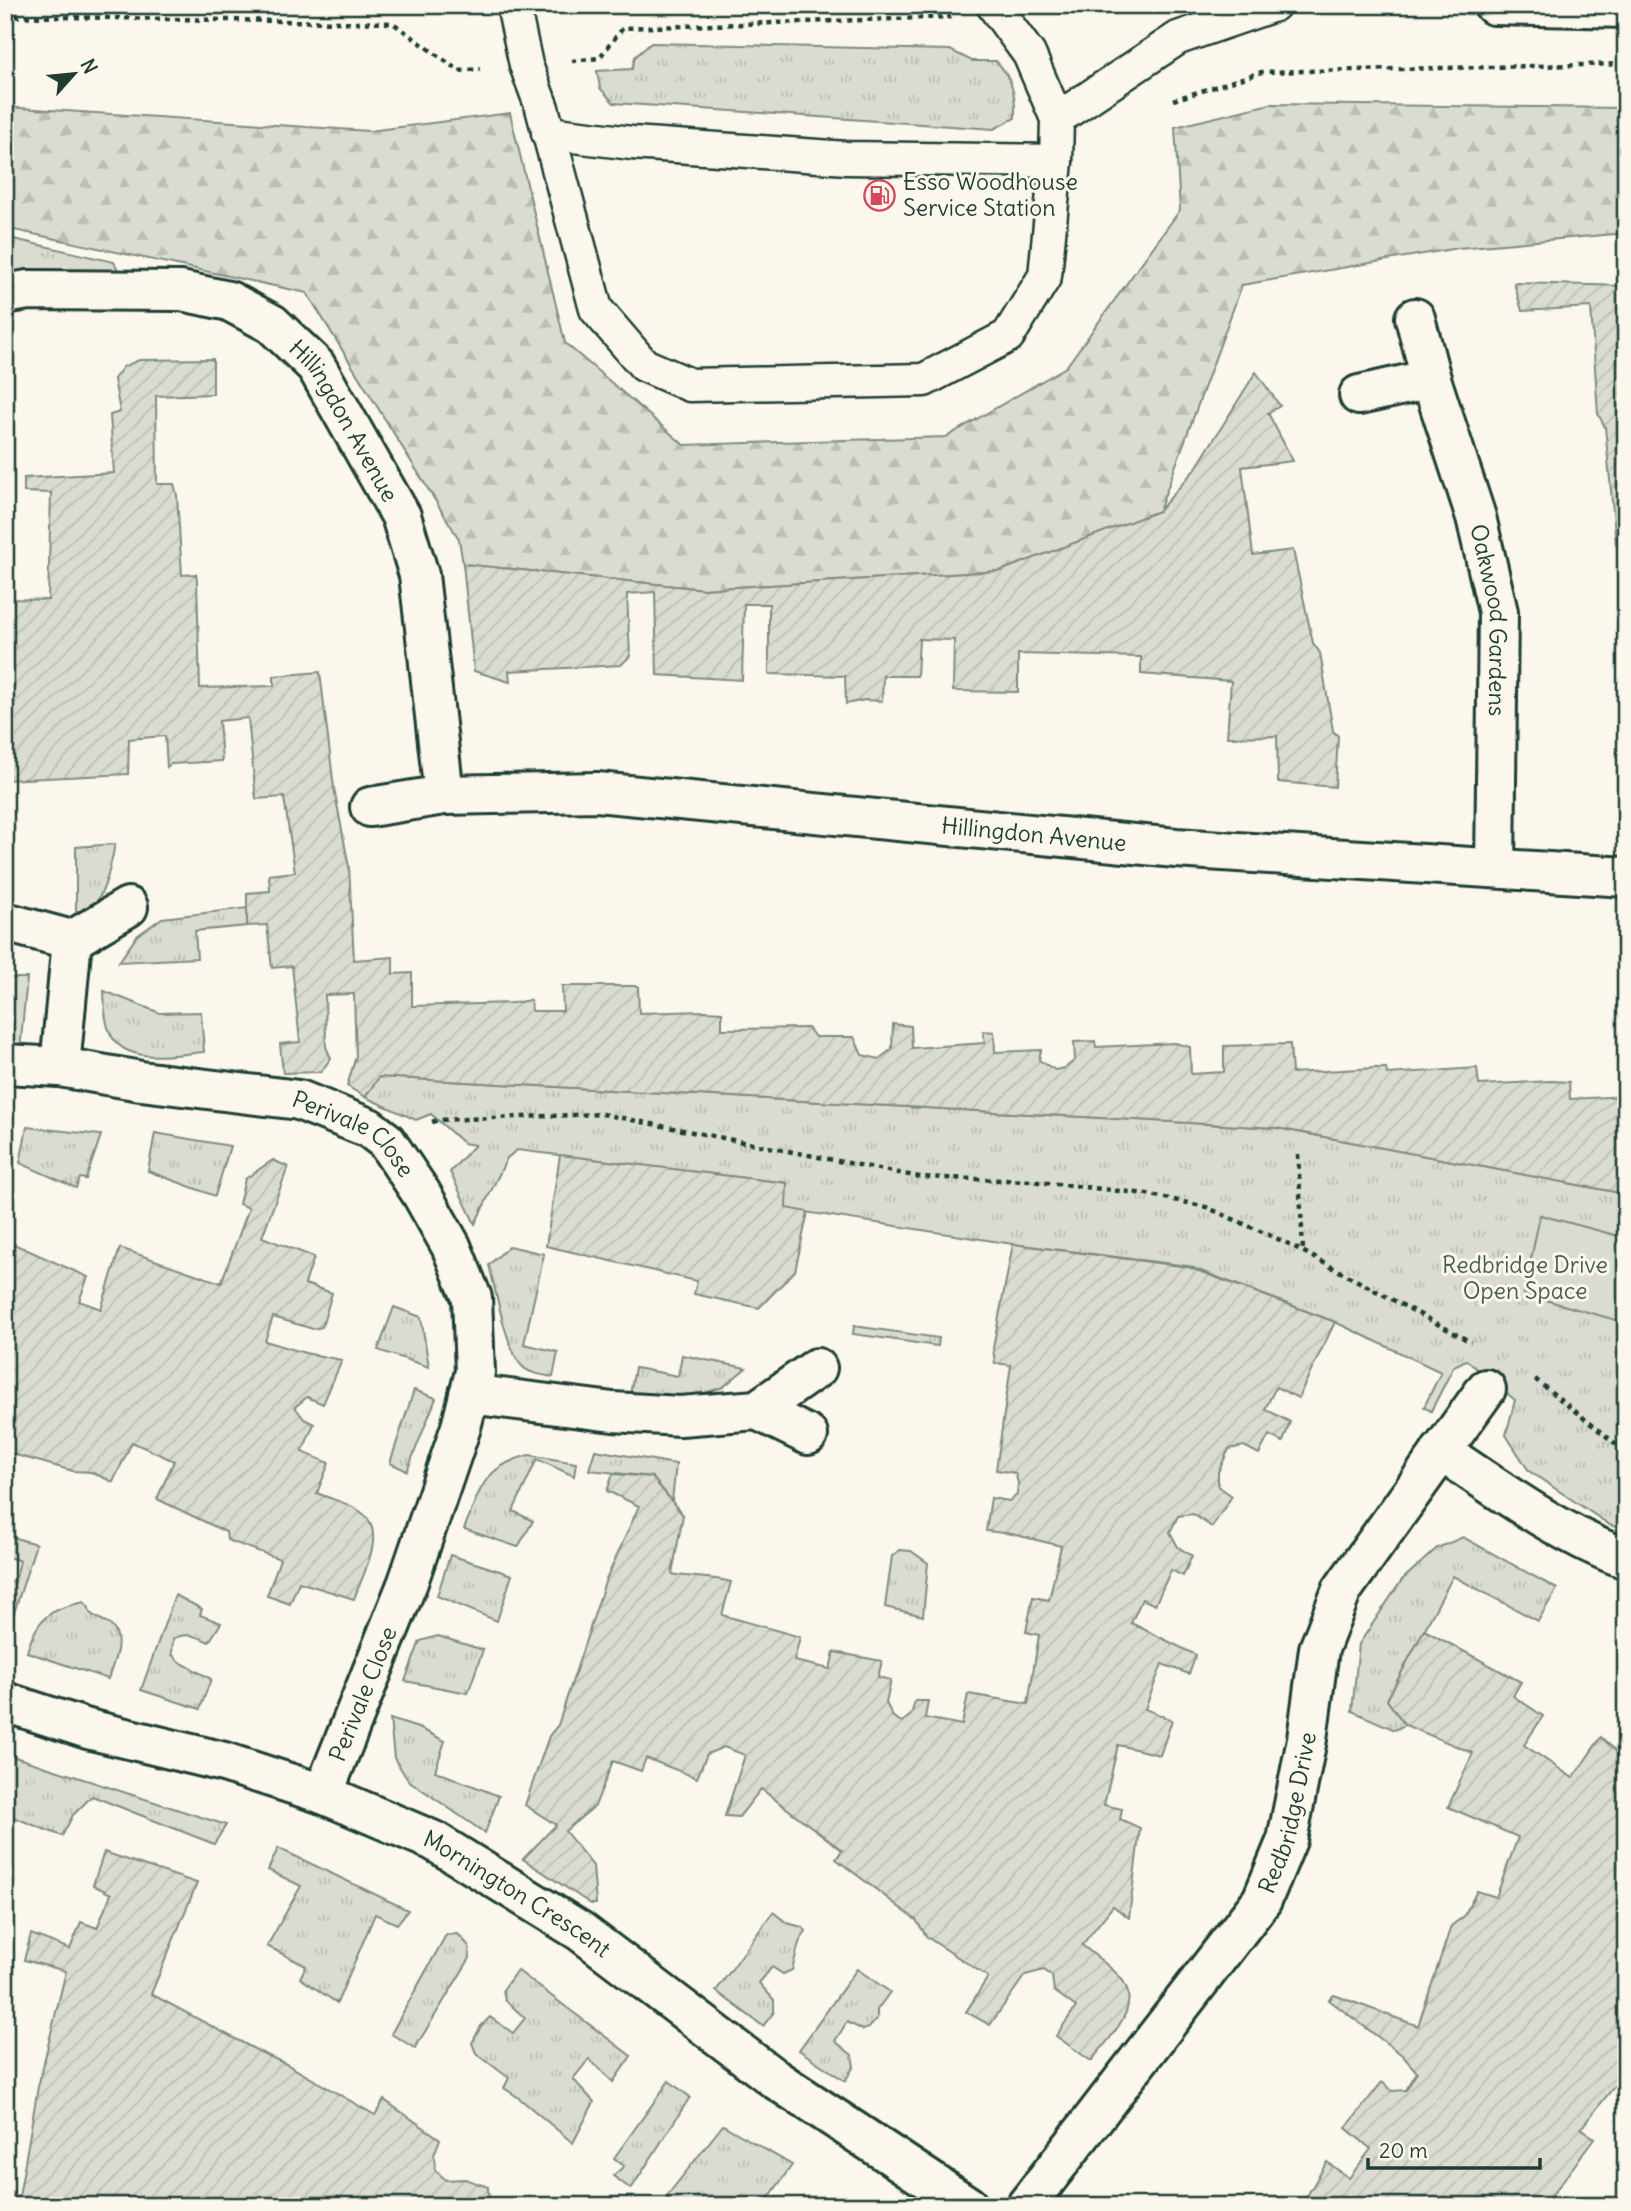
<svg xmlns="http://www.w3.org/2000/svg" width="1631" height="2211" viewBox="0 0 1631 2211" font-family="Delius,sans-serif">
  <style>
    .grass { fill: url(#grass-tufts); stroke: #7d8c82; stroke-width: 2 }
    .forest { fill: url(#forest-firs); stroke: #7d8c82; stroke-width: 2 }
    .garden { fill: url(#garden-furrows); stroke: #7d8c82; stroke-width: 2 }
    .pitch { fill: #dbdcd1; stroke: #7d8c82; stroke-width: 2 }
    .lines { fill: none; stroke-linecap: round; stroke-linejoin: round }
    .service-casing { stroke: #1f3d34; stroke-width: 37 }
    .minor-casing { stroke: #1f3d34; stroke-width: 44 }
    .tertiary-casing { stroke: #1f3d34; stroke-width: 44 }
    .primary-casing { stroke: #1f3d34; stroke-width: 44 }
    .path { stroke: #1f3d34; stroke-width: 4.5; stroke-dasharray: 5 5; stroke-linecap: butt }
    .service { stroke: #fbf7ec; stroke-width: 32 }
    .minor { stroke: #fbf7ec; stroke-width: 38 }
    .tertiary { stroke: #fbf7ec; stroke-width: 38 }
    .primary { stroke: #fbf7ec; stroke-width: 38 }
    .labels { text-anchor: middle; stroke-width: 6; stroke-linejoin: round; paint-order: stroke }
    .poi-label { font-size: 23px; fill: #1f3d34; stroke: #fbf7ec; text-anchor: start }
    .street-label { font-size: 23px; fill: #1f3d34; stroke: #fbf7ec }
    .park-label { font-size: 23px; fill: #455d53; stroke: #fbf7ec }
  </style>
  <defs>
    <pattern id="grass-tufts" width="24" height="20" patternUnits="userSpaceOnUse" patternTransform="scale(1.75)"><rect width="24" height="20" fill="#dbdcd1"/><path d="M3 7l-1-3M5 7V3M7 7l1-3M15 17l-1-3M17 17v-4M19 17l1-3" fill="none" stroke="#bcbeb4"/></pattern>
    <pattern id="forest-firs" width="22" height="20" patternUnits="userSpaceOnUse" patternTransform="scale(1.75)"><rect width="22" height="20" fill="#dbdcd1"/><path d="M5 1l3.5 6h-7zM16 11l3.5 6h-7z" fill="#bcbeb4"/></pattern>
    <pattern id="garden-furrows" width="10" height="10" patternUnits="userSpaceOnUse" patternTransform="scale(1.75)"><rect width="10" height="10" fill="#dbdcd1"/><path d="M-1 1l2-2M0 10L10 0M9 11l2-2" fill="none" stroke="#bcbeb4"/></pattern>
  </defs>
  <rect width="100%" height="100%" fill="#fbf7ec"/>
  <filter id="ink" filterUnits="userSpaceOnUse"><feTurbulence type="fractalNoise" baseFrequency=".0143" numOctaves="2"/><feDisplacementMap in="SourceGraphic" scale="14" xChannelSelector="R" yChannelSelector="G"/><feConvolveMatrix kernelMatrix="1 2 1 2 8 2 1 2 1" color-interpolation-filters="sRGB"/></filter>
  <g filter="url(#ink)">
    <g class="grass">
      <path d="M651,43l299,7 22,11h24c16,17 20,34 19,57l-21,11 -380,-26 -14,-15 -3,-17 35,-2 3,-12z"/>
      <polygon points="5,237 114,262 121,276 5,289"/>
      <path d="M115,844c-5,25 -9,46 -24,67h-15v-64z"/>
      <polygon points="247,908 247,926 195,931 197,958 119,962 137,936 162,918"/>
      <polygon points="5,978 27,978 20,1050 5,1047"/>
      <path d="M104,991l56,22 41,-1 3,40c-27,2 -77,14 -93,-17 -7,-14 -6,-29 -7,-44z"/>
      <polygon points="379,1077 1277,1128 1626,1194 1626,1530 1610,1525 1529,1471 1506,1435 1515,1400 1466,1360 1454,1366 1431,1411 1424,1407 1441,1372 1335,1322 1188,1266 1013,1244 785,1209 787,1183 517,1150 507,1158 475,1224 450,1172 475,1145 463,1143 431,1114 416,1120 365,1097"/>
      <polygon points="27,1127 101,1135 86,1179 80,1178 76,1188 20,1163"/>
      <polygon points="155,1133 230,1146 215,1196 148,1171"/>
      <path d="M509,1246l35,8 -20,90 34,8 -5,25c-10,-2 -24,-3 -31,-11 -15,-14 -27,-79 -33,-101z"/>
      <polygon points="394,1307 421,1317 429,1367 378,1350"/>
      <polygon points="854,1326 939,1338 938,1346 853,1334"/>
      <polygon points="682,1355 746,1368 723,1387 672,1404 629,1400 635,1368 678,1376"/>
      <polygon points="414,1390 436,1398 407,1471 390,1463"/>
      <polygon points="595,1450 676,1464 672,1501 652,1477 589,1470"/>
      <path d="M529,1455l47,8 -2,13 -37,-17 -24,52 20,10 -15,26 -54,-18c17,-41 19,-62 65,-74z"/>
      <polygon points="5,1535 36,1544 5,1641 5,1581 15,1582 20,1561 5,1556"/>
      <polygon points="1463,1537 1557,1589 1538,1621 1453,1576 1387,1700 1405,1725 1395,1730 1352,1711 1359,1644 1402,1580 1437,1548"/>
      <polygon points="900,1550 911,1551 928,1563 923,1616 885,1607 892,1556"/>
      <polygon points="450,1555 512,1575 497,1621 437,1596"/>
      <path d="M175,1595l27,14 -2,6 21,8 -12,19c-12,-6 -24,-10 -36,-3l-1,15 6,7 33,18 -11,30 -59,-19z"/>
      <path d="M84,1602l5,6 1,5c6,5 14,7 20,12 16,13 3,38 -2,54l-81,-27c10,-35 23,-43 57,-50z"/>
      <polygon points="438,1636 483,1650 468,1693 405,1681 420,1641"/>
      <polygon points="390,1719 421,1729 445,1741 435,1771 499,1796 485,1833 408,1780 394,1758"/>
      <polygon points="5,1754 21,1759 226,1825 214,1844 92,1796 73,1815 62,1836 5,1814"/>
      <polygon points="278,1848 408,1910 397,1924 375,1914 337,2003 300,1978 306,1966 267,1946 301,1886 268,1870"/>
      <polygon points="773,1912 787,1923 802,1927 806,1931 799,1943 792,1970 783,1974 772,1967 759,1983 774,2000 774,2012 763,2026 716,1991"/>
      <polygon points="458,1934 469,1946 470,1958 415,2048 391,2034 446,1935"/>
      <polygon points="857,1969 890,1992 877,2010 877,2019 869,2028 863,2030 847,2022 835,2041 852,2055 854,2066 845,2081 799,2050"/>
      <polygon points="517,1970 631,2056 613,2082 589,2059 573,2079 594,2102 573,2143 519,2098 504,2088 509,2078 476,2053 472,2043 481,2026 490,2017 513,2033 525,2018 505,2000 503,1990"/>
      <polygon points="669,2081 690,2097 631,2189 613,2176 624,2166 614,2158"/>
      <polygon points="723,2125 792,2165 763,2206 677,2206 666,2197"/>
    </g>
    <polygon class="forest" points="1270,104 1626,108 1626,233 1458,248 1242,285 1159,511 1000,571 704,589 463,564 459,539 307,293 5,228 5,107 369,131 510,113 565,343 684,445 946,437 1066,367 1180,210 1175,127"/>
    <g class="garden">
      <polygon points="1514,283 1626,286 1626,543 1616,544 1605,427 1598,414 1591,307 1522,311"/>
      <polygon points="213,359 213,394 156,396 157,484 174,484 177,495 182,575 196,574 197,581 200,688 274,686 274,676 320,672 334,788 349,867 354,960 393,957 393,974 412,973 412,1006 512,1003 531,1000 532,1011 563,1011 562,986 638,986 639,1013 705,1011 722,1012 722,1029 808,1028 815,1037 854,1037 862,1055 879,1059 892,1049 893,1024 911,1026 912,1048 985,1043 983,1031 994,1032 995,1052 1041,1050 1039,1060 1055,1070 1065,1068 1075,1060 1074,1042 1095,1041 1096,1047 1175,1043 1190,1047 1191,1074 1224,1072 1224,1046 1290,1044 1292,1073 1376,1068 1386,1068 1387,1074 1477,1068 1479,1085 1551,1081 1569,1082 1570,1099 1626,1096 1626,1194 1277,1128 379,1077 365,1097 347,1086 356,1056 354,994 325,995 326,1047 331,1058 321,1072 283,1073 280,1044 300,1042 292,966 272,968 267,925 247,926 247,893 270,891 269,875 295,872 284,797 256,799 248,718 219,721 222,761 171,764 167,767 165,736 129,739 128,774 5,780 5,582 11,582 11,599 48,600 51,493 24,492 24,478 114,473 110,415 120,412 114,379 123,367 139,360"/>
      <polygon points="1256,372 1280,406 1268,413 1293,461 1242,467 1253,555 1293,550 1313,643 1320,653 1333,731 1338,736 1335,787 1278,782 1277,736 1227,737 1231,681 1141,674 1141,657 1018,654 1018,692 953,691 954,640 919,639 917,676 883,676 882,701 865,700 846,704 845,676 769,674 769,604 744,604 742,680 657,675 655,592 627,594 630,656 621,665 509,671 510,682 474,671 463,564 704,589 1000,571 1159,511 1196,468"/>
      <polygon points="560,1155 787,1183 786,1208 808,1212 795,1271 759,1308 694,1294 697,1281 546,1246"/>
      <path d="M273,1160l15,7 -26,70 52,20 -9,27 27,9 -10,34 -9,2 -40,-12 -8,24 40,12 37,7 -19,44 -16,-7 -12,10 9,12 10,5 -12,28 27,11 -12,30c13,6 29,9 41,17 32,19 5,63 -4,89l-55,-17 -9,22 -23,-8 13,-37 -53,-19 -1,-8 -69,-33 17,-38 -42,-19 -19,40 -22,-10 -18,-1 -68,-19v-212l83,37 -9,24 22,8 19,-61 101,35 28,-75 -10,-4 6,-25z"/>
      <path d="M1013,1244l175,23 147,55 -37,76 -22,-11 -11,22 25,13 -7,20 -14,-7 -10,19 -15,-8 -15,3 -11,23v14l14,10 -20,31 -19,-13 -15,2 -8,16 8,15 14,9 -9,20 -12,-6 -16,35 -13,-6 -11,24 65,32 -7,19 -27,-10 -17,45 27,11 -12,35 -42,-10 -14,60 18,4 -2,10 20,9 -11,90 -16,-12 -31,39c12,10 27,20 38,32 25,29 -11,61 -29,84l-35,-25 20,-29 -22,-16 -2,-15 -8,-6 -19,5 -35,50 -24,-13 22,-35 -61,-40 -11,-17 -80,-61 6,-9 -81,-61 -22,28 -14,-1 20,-61 -21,-8 -17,7 -10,24 -51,-20 -5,13 -28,-10 -18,45 -30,25 28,35 3,38h-5l-68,-45 33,-34 -31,-20 24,-69 9,-11 47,-143 34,-76 -32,-15 6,-17 39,3 31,38 -11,59c21,4 39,3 59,8l-9,33 78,22 -6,24 36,8 4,-17 48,9 -4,16 13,3 -5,23 7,14 9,5 9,-7 4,-14h13l-3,17 37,7 6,-31 60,10 11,-69 -13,-3 7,-35 16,3 12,-54 -49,-12 -26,-3 5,-33 18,3 8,-6 1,-12 -3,-10 -19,-3 15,-105 -16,-2 -2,-15z"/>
      <polygon points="1424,1630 1521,1682 1513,1696 1543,1716 1524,1745 1573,1778 1601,1737 1626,1761 1626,2020 1618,2038 1626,2044 1626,2072 1581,2128 1594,2139 1544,2206 1319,2206 1307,2196 1327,2162 1349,2178 1371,2149 1346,2128 1382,2082 1392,2091 1406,2090 1417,2072 1402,2055 1329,2000 1334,1995 1418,2026 1451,1926 1464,1916 1477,1891 1496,1897 1518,1837 1448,1807 1473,1753 1405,1725 1387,1700"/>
      <polygon points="104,1852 197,1883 151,1994 260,2052 286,2064 375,2115 384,2100 440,2139 434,2155 435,2170 446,2180 465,2179 488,2187 489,2204 491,2206 5,2206 5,2196 19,2197 38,2087 66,1971 24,1960 31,1934 70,1949 81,1922 97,1928 111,1894 93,1885"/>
    </g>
    <polygon class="pitch" points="1540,1215 1626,1238 1626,1323 1524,1294"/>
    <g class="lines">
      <defs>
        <g id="service">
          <polyline points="513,5 526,65 542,108 596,309 644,365 690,385 924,380 1008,336 1045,276 1056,161 1057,119 1029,54 993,5"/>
          <polyline points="1057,119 1178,38 1274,5"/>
          <polyline points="548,133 632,143 847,158 1056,161"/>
        </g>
        <g id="minor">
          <path id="s1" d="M5,294l23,-4 153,1 48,10 43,23 44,42 85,150 18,59 25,220"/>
          <path id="s2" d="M1415,318l16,61 45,138 22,95 -3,256"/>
          <polyline points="1359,395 1431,379"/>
          <path id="s3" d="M370,807l74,-12 153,-3 579,56 450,29"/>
          <polyline points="5,922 72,940 128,907"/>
          <path id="s4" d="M5,1064l55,3 81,14 158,19 70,28 17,13 35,52 30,53 21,52 3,74 -14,55 -53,155 -85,212"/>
          <polyline points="60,1067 72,940"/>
          <polyline points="469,1394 613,1412 680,1416 757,1410 817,1368"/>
          <polyline points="757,1410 808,1435"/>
          <path d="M1441,1451c60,40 117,82 185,108"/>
          <path id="s5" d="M1026,2206l236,-306 25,-60 20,-101 12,-90 23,-59 144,-201"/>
        </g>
        <g id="tertiary">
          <path id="s6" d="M5,1702l83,27 136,33 99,32 111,47 146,90 195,148 193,127"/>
        </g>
        <polyline id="primary" points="1494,5 1626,8"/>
      </defs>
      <use href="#service" class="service-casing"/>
      <use href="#minor" class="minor-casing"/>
      <use href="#tertiary" class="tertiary-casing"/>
      <use href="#primary" class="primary-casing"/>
      <g class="path">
        <polyline points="5,16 393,23 459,71 480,69"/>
        <polyline points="572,61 599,58 623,28 951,17"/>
        <polyline points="1173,100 1262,72 1626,64"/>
        <polyline points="432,1122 438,1120 602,1114 919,1177 1030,1181 1147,1194 1206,1207 1289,1244 1471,1342"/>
        <polyline points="1298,1154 1303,1250"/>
        <polyline points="1535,1379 1626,1452"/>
      </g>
      <use href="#service" class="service"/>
      <use href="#minor" class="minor"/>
      <use href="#tertiary" class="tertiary"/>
      <use href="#primary" class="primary"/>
    </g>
  </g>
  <defs>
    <symbol id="fuel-ring" viewBox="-11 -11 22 22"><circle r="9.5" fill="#fbf7ec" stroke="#d1495b" stroke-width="1.5"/><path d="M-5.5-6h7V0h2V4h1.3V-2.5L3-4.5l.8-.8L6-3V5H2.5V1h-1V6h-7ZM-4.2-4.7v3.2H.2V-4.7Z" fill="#d1495b"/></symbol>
  </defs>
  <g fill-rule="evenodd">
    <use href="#fuel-ring" x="862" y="178" width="35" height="35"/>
  </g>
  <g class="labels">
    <g class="poi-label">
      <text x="903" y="190">Esso Woodhouse<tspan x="903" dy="26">Service Station</tspan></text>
    </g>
    <g class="street-label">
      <text dy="8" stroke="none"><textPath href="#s1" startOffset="396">Hillingdon Avenue</textPath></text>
      <text dy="8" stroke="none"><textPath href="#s2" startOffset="313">Oakwood Gardens</textPath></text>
      <text dy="8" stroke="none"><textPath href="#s3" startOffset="667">Hillingdon Avenue</textPath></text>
      <text dy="8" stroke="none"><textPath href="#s4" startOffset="362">Perivale Close</textPath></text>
      <text transform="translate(363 1694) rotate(-68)" y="8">Perivale Close</text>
      <text dy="8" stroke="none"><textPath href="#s5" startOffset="478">Redbridge Drive</textPath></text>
      <text dy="8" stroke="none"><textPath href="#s6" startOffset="550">Mornington Crescent</textPath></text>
    </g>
    <g class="park-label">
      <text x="1525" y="1273">Redbridge Drive<tspan x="1525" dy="26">Open Space</tspan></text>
    </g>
  </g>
  <rect width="1631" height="2211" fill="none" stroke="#fbf7ec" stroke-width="28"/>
  <rect x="14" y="14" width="1603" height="2183" fill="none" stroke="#1f3d34" stroke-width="2.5" filter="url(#ink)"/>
  <g transform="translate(74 74) rotate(63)" stroke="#fbf7ec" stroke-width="5" paint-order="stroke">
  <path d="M0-5L12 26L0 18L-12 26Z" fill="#1f3d34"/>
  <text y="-10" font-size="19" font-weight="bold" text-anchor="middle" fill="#1f3d34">N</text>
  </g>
  <path d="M1368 2158v10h172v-10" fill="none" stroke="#1f3d34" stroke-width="3.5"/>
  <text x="1379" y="2158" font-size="21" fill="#1f3d34" stroke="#fbf7ec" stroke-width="5" paint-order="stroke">20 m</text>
</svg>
